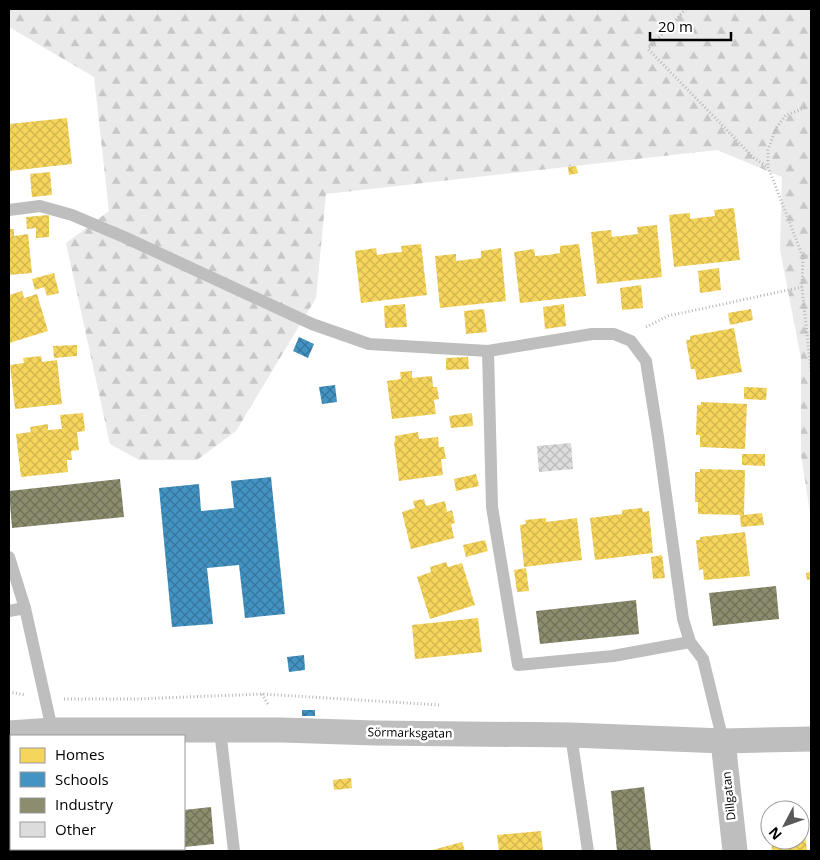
<svg xmlns="http://www.w3.org/2000/svg" width="820" height="860" viewBox="0 0 820 860" font-family="'Open Sans',sans-serif">
  <style>
    .forest { fill: url(#forest-firs) }
    .homes { fill: url(#homes-cross-hatch) }
    .schools { fill: url(#schools-cross-hatch) }
    .industry { fill: url(#industry-cross-hatch) }
    .building { fill: url(#building-cross-hatch) }
    .lines { fill: none; stroke-linecap: round; stroke-linejoin: round }
    .path { stroke: #b8b8b8; stroke-width: 3; stroke-dasharray: 1 2.5; stroke-linecap: butt }
    .service { stroke: #bebebe; stroke-width: 12 }
    .minor { stroke: #bebebe; stroke-width: 25 }
    .labels { text-anchor: middle; stroke-width: 5; stroke-linejoin: round; paint-order: stroke }
    .street-label { font-size: 12px; fill: #000; stroke: #fff }
  </style>
  <defs>
    <pattern id="forest-firs" width="22" height="20" patternUnits="userSpaceOnUse" patternTransform="scale(1.25)"><rect width="22" height="20" fill="#eaeaea"/><path d="M5 1l3.5 6h-7zM16 11l3.5 6h-7z" fill="#c7c7c7"/></pattern>
    <pattern id="homes-cross-hatch" width="8" height="8" patternUnits="userSpaceOnUse" patternTransform="scale(1.25)"><rect width="8" height="8" fill="#f6d55c"/><path d="M0 0l8 8M0 8l8-8" fill="none" stroke="#d1b54e"/></pattern>
    <pattern id="schools-cross-hatch" width="8" height="8" patternUnits="userSpaceOnUse" patternTransform="scale(1.25)"><rect width="8" height="8" fill="#4393c3"/><path d="M0 0l8 8M0 8l8-8" fill="none" stroke="#36769c"/></pattern>
    <pattern id="industry-cross-hatch" width="8" height="8" patternUnits="userSpaceOnUse" patternTransform="scale(1.25)"><rect width="8" height="8" fill="#8c8c6e"/><path d="M0 0l8 8M0 8l8-8" fill="none" stroke="#707058"/></pattern>
    <pattern id="building-cross-hatch" width="8" height="8" patternUnits="userSpaceOnUse" patternTransform="scale(1.25)"><rect width="8" height="8" fill="#dcdcdc"/><path d="M0 0l8 8M0 8l8-8" fill="none" stroke="#bbb"/></pattern>
  </defs>
  <rect width="100%" height="100%" fill="#fff"/>
  <polygon class="forest" points="9,9 811,9 811,519 801,455 801,358 780,250 782,177 717,150 326,194 316,298 236,431 197,460 139,460 110,444 66,243 109,211 94,77 9,27"/>
  <g class="homes">
    <polygon points="67,118 72,164 9,171 9,124"/>
    <polygon points="576,166 578,173 569,175 568,167"/>
    <polygon points="50,172 52,195 32,197 30,174"/>
    <polygon points="734,208 740,260 674,267 669,215 690,213 690,219 715,216 714,210"/>
    <polygon points="49,215 49,237 36,238 36,228 27,229 26,217"/>
    <polygon points="657,225 662,277 597,284 591,232 611,230 612,237 638,234 637,227"/>
    <polygon points="9,229 14,229 14,236 28,234 32,273 9,275"/>
    <polygon points="421,244 427,295 361,303 355,251 376,248 377,255 389,253 402,252 401,246"/>
    <polygon points="579,244 586,296 520,303 514,252 534,249 535,256 548,255 560,253 560,246"/>
    <polygon points="501,248 506,301 440,308 435,256 456,254 456,261 481,258 481,251"/>
    <polygon points="719,268 721,290 700,293 698,271"/>
    <polygon points="54,273 59,293 47,296 44,287 35,290 32,279"/>
    <polygon points="641,285 643,308 622,310 620,288"/>
    <polygon points="22,291 24,298 37,294 48,331 9,343 9,295"/>
    <polygon points="405,304 407,327 385,328 384,306"/>
    <polygon points="564,304 566,326 545,329 543,307"/>
    <polygon points="484,309 487,332 466,334 464,311"/>
    <polygon points="751,309 753,320 730,325 728,313"/>
    <polygon points="734,328 742,372 697,380 695,369 691,369 686,340 690,340 690,336"/>
    <polygon points="77,345 77,356 54,358 53,346"/>
    <polygon points="41,356 42,362 57,360 62,404 15,409 10,365 24,363 23,358"/>
    <polygon points="468,357 469,369 446,370 446,358"/>
    <polygon points="412,371 412,378 432,376 433,387 437,387 439,399 434,400 436,414 392,419 387,381 401,379 400,372"/>
    <polygon points="744,387 767,388 766,400 744,399"/>
    <polygon points="701,402 747,404 745,449 700,447 700,435 696,435 697,405 701,405"/>
    <polygon points="83,413 85,431 77,432 79,450 71,451 72,460 67,460 68,472 21,477 16,434 31,432 30,427 48,424 48,430 62,429 60,415"/>
    <polygon points="472,413 473,426 451,428 449,416"/>
    <polygon points="418,432 419,439 438,437 439,447 444,447 446,459 441,459 443,475 399,481 394,442 395,442 395,436"/>
    <polygon points="742,454 765,454 765,466 742,465"/>
    <polygon points="700,469 745,470 744,515 762,513 764,525 741,527 740,515 698,514 698,502 695,502 695,472 700,472"/>
    <polygon points="476,474 479,486 456,491 454,479"/>
    <polygon points="424,499 426,506 445,501 447,512 452,510 455,523 451,524 454,538 411,549 402,512 415,508 413,501"/>
    <polygon points="642,508 643,512 649,511 653,553 595,560 590,518 622,514 622,510"/>
    <polygon points="546,518 546,522 577,518 582,560 524,567 520,525 526,524 525,520"/>
    <polygon points="745,532 750,576 704,580 703,569 699,570 696,540 700,540 700,537"/>
    <polygon points="485,540 488,551 466,557 463,545"/>
    <polygon points="662,555 665,578 653,579 651,557"/>
    <polygon points="446,562 448,567 462,563 475,605 430,619 417,577 431,572 430,567"/>
    <polygon points="526,568 529,591 517,592 514,570"/>
    <polygon points="811,572 811,579 807,580 806,573"/>
    <polygon points="478,618 482,652 415,659 412,625"/>
    <polygon points="351,778 352,788 334,790 333,780"/>
    <polygon points="800,808 802,808 807,851 772,851 771,840 800,840"/>
    <polygon points="541,831 543,851 499,851 497,835"/>
    <polygon points="462,842 465,851 429,851"/>
  </g>
  <g class="schools">
    <polygon points="299,337 314,344 308,358 293,351"/>
    <polygon points="335,385 337,402 322,404 319,387"/>
    <polygon points="271,477 285,614 245,618 239,565 207,568 213,624 172,627 159,488 199,484 201,511 234,508 231,481"/>
    <polygon points="304,655 305,670 289,672 287,657"/>
    <rect x="302" y="710" width="13" height="6"/>
  </g>
  <g class="industry">
    <polygon points="120,479 124,517 12,528 9,491"/>
    <polygon points="776,586 779,619 713,626 709,593"/>
    <polygon points="636,600 639,634 540,644 536,611"/>
    <polygon points="644,787 651,851 617,851 611,791"/>
    <polygon points="211,807 214,844 184,847 184,810"/>
    <polygon points="79,849 154,849 154,850 142,851 79,851"/>
  </g>
  <polygon class="building" points="571,443 573,469 539,472 537,446"/>
  <g class="lines">
    <g class="path">
      <polyline points="686,9 648,49 754,158 768,167"/>
      <polyline points="805,108 786,115 776,128 768,150 768,167 803,257 802,287 811,371"/>
      <polyline points="803,257 811,255"/>
      <polyline points="646,327 668,316 802,287"/>
      <polyline points="9,692 25,695"/>
      <polyline points="262,694 268,704"/>
      <polyline points="64,699 136,699 262,694 440,705"/>
      <polyline points="9,779 11,779"/>
    </g>
    <g class="service">
      <polyline points="9,210 40,206 72,215 124,237 312,324 369,344 488,351"/>
      <polyline points="9,557 25,608 53,734"/>
      <polyline points="9,611 25,608"/>
      <polyline points="690,642 613,656 518,665 492,507 488,351 592,334 614,334 631,341 646,361 658,437 683,619 690,642 703,659 723,741"/>
      <polyline points="220,730 234,851"/>
      <polyline points="571,735 588,851"/>
      <polyline points="58,849 58,851"/>
    </g>
    <g class="minor">
      <polyline points="9,733 53,730 282,730 375,733 571,735 723,741 811,739"/>
      <polyline points="723,741 735,851"/>
    </g>
  </g>
  <g class="labels">
    <g class="street-label">
      <text transform="translate(410 733) rotate(1)" y="4">Sörmarksgatan</text>
      <text transform="translate(729 796) rotate(-96)" y="4">Dillgatan</text>
    </g>
  </g>
  <rect width="820" height="860" fill="none" stroke="#000000" stroke-width="20"/>
  <rect x="10" y="735" width="175" height="115" fill="#ffffff" stroke="#999999"/>
  <rect x="20" y="748" width="25" height="15" fill="#f6d55c" stroke="#999999"/>
  <text x="55" y="760" font-size="15" fill="#000000">Homes</text>
  <rect x="20" y="772" width="25" height="15" fill="#4393c3" stroke="#999999"/>
  <text x="55" y="785" font-size="15" fill="#000000">Schools</text>
  <rect x="20" y="798" width="25" height="15" fill="#8c8c6e" stroke="#999999"/>
  <text x="55" y="810" font-size="15" fill="#000000">Industry</text>
  <rect x="20" y="822" width="25" height="15" fill="#dcdcdc" stroke="#999999"/>
  <text x="55" y="835" font-size="15" fill="#000000">Other</text>
  <g transform="translate(785 825) rotate(229)"><circle r="24" fill="#ffffff" stroke="#999999"/>
  <path d="M0-4L9 19L0 12L-9 19Z" fill="#595959"/>
  <text y="-8" font-size="14" font-weight="bold" text-anchor="middle" fill="#000000">N</text>
  </g>
  <path d="M650 32v8h81v-8" fill="none" stroke="#000000" stroke-width="2.5"/>
  <text x="658" y="32" font-size="15" fill="#000000" stroke="#ffffff" stroke-width="4" paint-order="stroke">20 m</text>
</svg>
